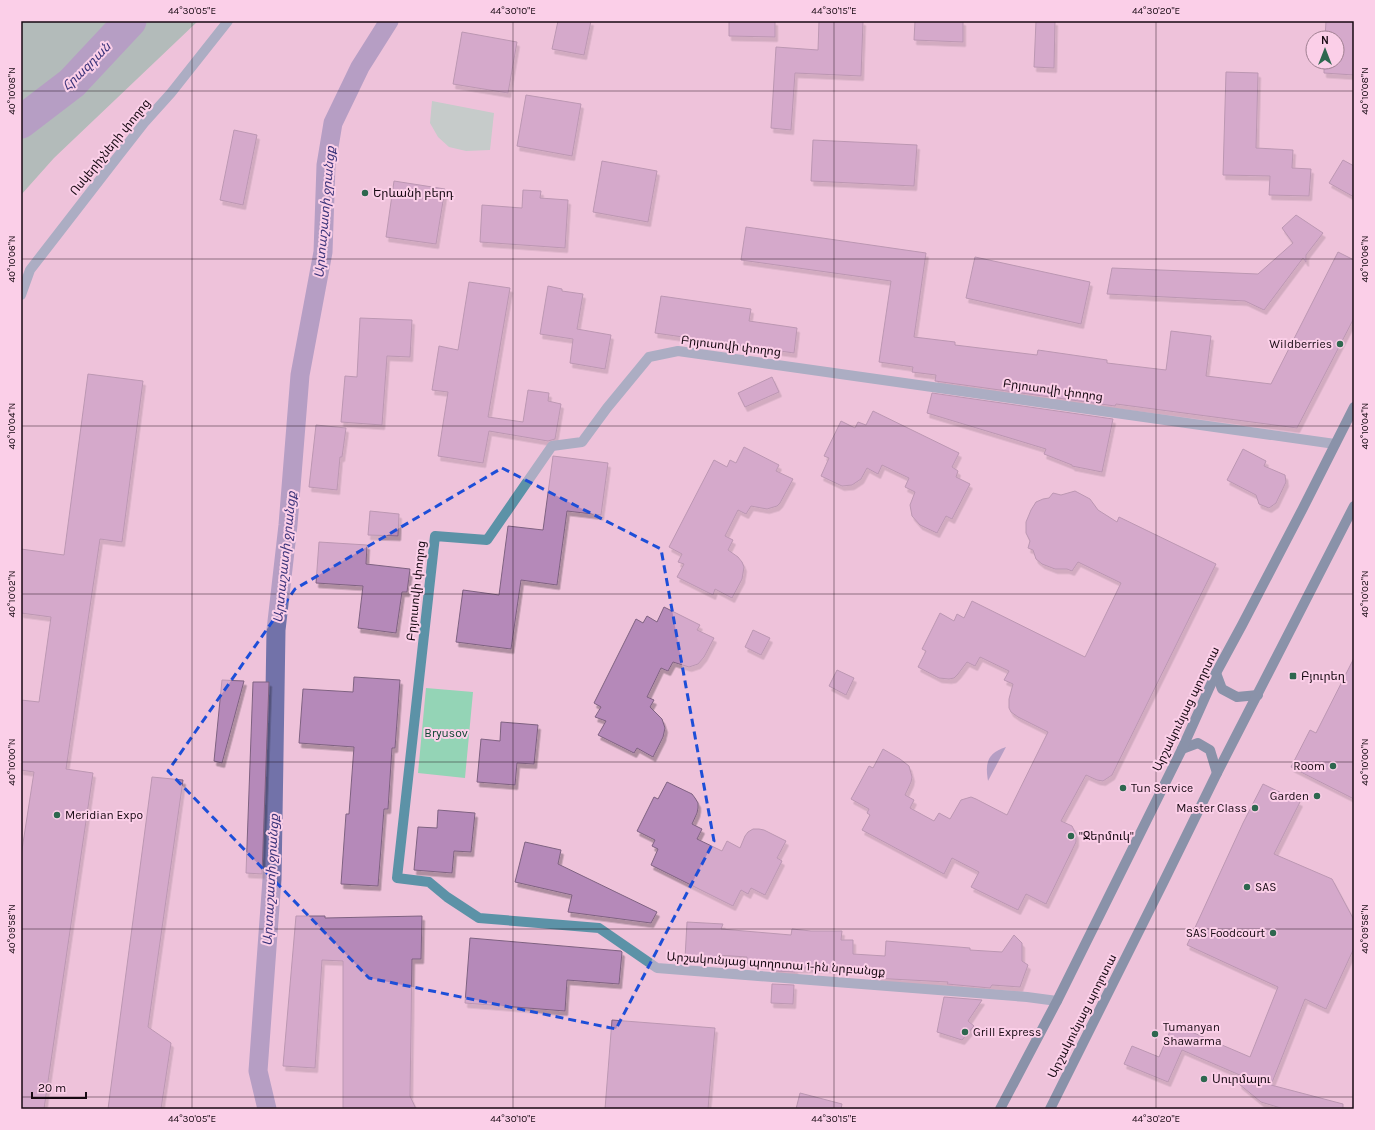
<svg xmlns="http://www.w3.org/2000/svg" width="1375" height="1130" viewBox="0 0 1375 1130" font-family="Karla,'Noto Sans Armenian',sans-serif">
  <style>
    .green { fill: #94d4b6 }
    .forest { fill: #6cb293 }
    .water { fill: #7272a9 }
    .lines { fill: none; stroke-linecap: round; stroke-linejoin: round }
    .canal { stroke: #7272a9; stroke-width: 19 }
    .river { stroke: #7272a9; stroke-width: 33 }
    .building { fill: #b589b9; stroke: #7f6281; filter: url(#shadow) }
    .minor { stroke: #5c92a7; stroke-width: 10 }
    .primary { stroke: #11576d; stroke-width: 10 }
    .marked { fill: none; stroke: #1d4ed8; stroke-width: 3; stroke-dasharray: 8 5; stroke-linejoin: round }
    .ticks { fill: none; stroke: #170912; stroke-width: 1; stroke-opacity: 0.45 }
    .poi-dot { fill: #2e674f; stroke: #fbcfe8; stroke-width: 1.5 }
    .labels { text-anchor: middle; stroke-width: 4; stroke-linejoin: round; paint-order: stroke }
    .street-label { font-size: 12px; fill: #170912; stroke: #fbcfe8 }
    .poi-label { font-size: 12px; fill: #170912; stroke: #fbcfe8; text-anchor: start }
    .park-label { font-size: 12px; fill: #0d4732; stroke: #fbcfe8 }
    .water-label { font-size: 13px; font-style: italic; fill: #3b347a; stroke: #fbcfe8 }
    .neatline { fill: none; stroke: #170912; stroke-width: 1.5 }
    .ticks-label { font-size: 10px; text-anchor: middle; fill: #170912 }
  </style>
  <defs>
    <filter id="shadow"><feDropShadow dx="2.5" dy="4.5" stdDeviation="0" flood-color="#0004"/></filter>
  </defs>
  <rect width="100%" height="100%" fill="#eec2da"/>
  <g class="green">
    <polygon points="432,101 494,113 490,150 466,151 449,147 438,137 430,123"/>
    <polygon points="426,688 473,692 465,778 418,773"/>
  </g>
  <polygon class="forest" points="21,21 198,21 54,158 21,195"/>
  <path class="water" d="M1006,747l-18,34c-3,-18 -1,-28 18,-34z"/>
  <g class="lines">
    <polyline class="canal" points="267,1109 258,1071 272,879 276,630 288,525 300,375 323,252 326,165 333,123 360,67 389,21"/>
    <polyline class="river" points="21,122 72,83 130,21"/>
  </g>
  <g class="building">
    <polygon points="558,21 591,21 584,55 552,49"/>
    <polygon points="729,21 775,21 775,37 729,36"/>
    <polygon points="819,21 863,21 861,76 795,73 791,130 771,128 776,47 818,50"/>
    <polygon points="915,21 963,21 963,42 914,40"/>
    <polygon points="1036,21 1055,21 1054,68 1034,67"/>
    <polygon points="1326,21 1354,21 1354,75 1324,73 1324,62 1337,62 1337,38 1325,38"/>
    <polygon points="462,32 517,42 508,93 453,84"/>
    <polygon points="1226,72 1258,73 1256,148 1293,150 1292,168 1311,169 1309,196 1269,195 1270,176 1223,175"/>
    <polygon points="526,95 581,104 572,156 517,146"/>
    <polygon points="234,130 257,135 243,205 220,200"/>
    <polygon points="813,140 917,145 914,186 811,181"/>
    <polygon points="1343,160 1354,166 1354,197 1329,183"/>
    <polygon points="602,161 657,171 648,222 593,212"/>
    <polygon points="394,181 445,189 436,244 386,237"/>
    <polygon points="523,190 541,191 540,198 568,200 565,248 480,242 482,205 522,208"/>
    <polygon points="1296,215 1323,233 1306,255 1306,262 1303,258 1264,310 1245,301 1107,294 1112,268 1258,274 1293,243 1282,228"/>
    <polygon points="746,227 926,253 914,337 955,342 955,345 1037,355 1038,350 1107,360 1107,363 1166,370 1171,331 1211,336 1206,376 1271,384 1338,252 1354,260 1354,318 1297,428 1116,404 1115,406 935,381 936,375 912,372 913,367 879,362 891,281 741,260"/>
    <polygon points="975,257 1090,282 1081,324 966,298"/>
    <polygon points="469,282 510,288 488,417 523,422 528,390 549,393 548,401 561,404 555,439 548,441 489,431 483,463 438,456 448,392 432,390 439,346 458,350"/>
    <polygon points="548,286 562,289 562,291 583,294 577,329 611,335 605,369 570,363 573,339 540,334"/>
    <polygon points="661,296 751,309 749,321 797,328 794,353 655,333"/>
    <polygon points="360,318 412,320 410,357 387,356 382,425 341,422 345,376 357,377"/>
    <polygon points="88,374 143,381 122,542 100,539 66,769 93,773 44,1109 21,1109 21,856 34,772 21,770 21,700 39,702 51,617 21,613 21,549 64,555"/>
    <polygon points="772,377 779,392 745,407 738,393"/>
    <polygon points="932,393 1113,419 1102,472 1072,466 1072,465 1044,454 1046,449 1023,442 927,413"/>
    <polygon points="873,411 959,453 952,467 958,471 956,477 970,484 952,519 946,516 937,533 920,525 912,516 910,505 915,492 905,487 909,478 882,465 878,474 867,468 861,479 852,485 842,486 821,476 829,458 824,456 841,421 855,428 858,422 866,425"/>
    <polygon points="316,425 346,428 342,457 340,457 337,490 309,487"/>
    <polygon points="744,447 779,465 776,471 793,479 780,503 777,506 767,509 751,506 746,514 738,510 725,536 733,540 728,550 738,557 742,562 744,567 742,579 732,598 715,589 713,595 677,577 684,564 678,562 682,554 669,547 714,460 727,467 730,460 736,463"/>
    <polygon points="1243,449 1266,461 1264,466 1285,475 1286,482 1276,503 1269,508 1259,504 1256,495 1227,480"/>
    <polygon points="553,456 608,463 601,515 567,511 557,585 521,580 511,649 456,642 463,590 499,595 508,526 543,530"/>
    <polygon points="1075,491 1090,499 1098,510 1117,522 1119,517 1216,564 1112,775 1103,781 1097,780 1086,775 1061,821 1072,826 1076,834 1076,842 1046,904 1026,894 1018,910 971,887 979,872 952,858 944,874 862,830 870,815 867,813 869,809 851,799 869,766 873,768 883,749 900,759 909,766 912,777 911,782 905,795 914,800 910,808 934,821 939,813 950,819 961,800 971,797 976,799 1007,815 1048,732 1018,717 1011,712 1009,708 1009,699 1013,684 1004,680 1009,671 980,657 975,666 967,662 958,674 954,678 949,679 939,678 918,667 926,651 922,649 940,613 954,621 957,614 964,618 972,601 1085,657 1121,583 1078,562 1072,571 1067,569 1055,569 1042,564 1036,559 1033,550 1028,548 1030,541 1026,533 1026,522 1031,510 1036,502 1043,499 1049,498 1053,493 1061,495"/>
    <polygon points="370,511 399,514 398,536 368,535"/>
    <polygon points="319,542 367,545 366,564 410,569 407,592 402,592 396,633 358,628 363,586 316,583"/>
    <polygon points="664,607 700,625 697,630 714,638 704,657 698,664 689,667 673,662 668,671 661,668 647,697 654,700 650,707 662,719 665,728 663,737 653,757 637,748 634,753 598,735 606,721 595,717 601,707 594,703 636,619 643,623 647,616 657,622"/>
    <polygon points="753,630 770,638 761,655 745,647"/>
    <polygon points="1354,658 1354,799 1291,767 1310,730 1316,733"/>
    <polygon points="837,670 854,678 846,695 829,686"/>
    <polygon points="354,677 400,680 395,748 392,748 388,809 384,809 378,886 341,884 346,814 349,814 354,747 299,743 303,689 353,692"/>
    <polygon points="222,680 244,681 222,763 214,761"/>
    <polygon points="253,682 269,682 262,874 246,873"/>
    <polygon points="501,722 538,725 534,764 517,763 515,785 477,782 481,739 500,741"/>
    <polygon points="152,777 183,780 148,1027 171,1043 161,1109 108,1109"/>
    <polygon points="667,782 692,794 695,798 698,803 698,808 697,813 692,824 702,829 697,839 722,851 727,841 740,848 745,836 748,832 753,829 759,829 764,830 786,841 777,858 782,861 765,895 751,888 748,894 741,890 733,906 651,865 658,849 652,846 655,840 637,831 654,797 658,799"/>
    <polygon points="1263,784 1300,802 1274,854 1332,879 1354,920 1354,948 1326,1009 1305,999 1271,1085 1343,1104 1343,1109 1284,1109 1261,1102 1239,1084 1242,1076 1182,1050 1168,1082 1124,1064 1132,1046 1159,1057 1173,1024 1250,1057 1278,987 1187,945 1243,823"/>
    <polygon points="438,810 475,813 471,852 454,851 452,873 414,870 418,827 437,828"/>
    <polygon points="525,842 561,850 558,864 657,912 651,923 568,912 572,895 515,882"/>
    <polygon points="296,916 325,916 325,918 422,916 421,959 412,959 410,1096 416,1109 343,1109 343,961 322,960 315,1068 283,1066"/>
    <polygon points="687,922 723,924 721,929 791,935 792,929 811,931 842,931 841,940 853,940 853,954 885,956 886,941 970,948 970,950 1002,952 1014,935 1022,943 1022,961 1028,965 1020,987 992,985 990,988 947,984 948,982 872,978 873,968 795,968 795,972 773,971 773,965 747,963 747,957 717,955 717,960 685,958"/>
    <polygon points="470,938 621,951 622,952 619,984 567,980 565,1011 465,1003"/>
    <polygon points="772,984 794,985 793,1004 771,1003"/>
    <polygon points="944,997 982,1000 968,1021 974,1026 962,1040 937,1032"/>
    <polygon points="612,1020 715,1028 708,1109 605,1109"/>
    <polygon points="800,1093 842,1104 841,1109 796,1109"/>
  </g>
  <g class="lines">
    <g class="minor">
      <polyline points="21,295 30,270 112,164 144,123 171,93 228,21"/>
      <polyline points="1057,1001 1027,997 657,968 599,928 479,918 447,897 429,882 397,878 435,536 487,540 552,446 582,442 607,408 649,357 678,351 1335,444"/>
    </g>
    <g class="primary">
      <polyline points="1216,673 1222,689 1237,697 1258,695"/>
      <polyline points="1182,749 1198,743 1210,750 1217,773"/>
      <polyline points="1000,1109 1057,1001 1182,749 1216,673 1242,625 1302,510 1354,407"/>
      <polyline points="1050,1109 1163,883 1217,773 1354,506"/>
    </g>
  </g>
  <path d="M0 0H1375V1130H0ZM502,468l159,81 53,292 -98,188 -247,-51 -201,-207 127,-182z" fill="#eec2da" fill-opacity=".55" fill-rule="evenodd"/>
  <path class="marked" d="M502,468l159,81 53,292 -98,188 -247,-51 -201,-207 127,-182z"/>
  <path class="ticks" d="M192,21v1088M513,21v1088M834,21v1088M1156,21v1088M21,91h1333M21,259h1333M21,426h1333M21,594h1333M21,762h1333M21,929h1333M21,1097h1333"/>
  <g class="poi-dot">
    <circle cx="365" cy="193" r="4"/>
    <circle cx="1340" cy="344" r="4"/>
    <rect x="1289" y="672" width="8" height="8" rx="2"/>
    <circle cx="1333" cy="766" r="4"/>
    <circle cx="1123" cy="788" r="4"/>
    <circle cx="1317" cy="796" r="4"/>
    <circle cx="1255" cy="808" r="4"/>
    <circle cx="57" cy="815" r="4"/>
    <circle cx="1071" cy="836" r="4"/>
    <circle cx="1247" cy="887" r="4"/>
    <circle cx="1273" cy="933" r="4"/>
    <circle cx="965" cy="1032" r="4"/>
    <circle cx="1155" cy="1034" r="4"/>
    <circle cx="1204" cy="1079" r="4"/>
  </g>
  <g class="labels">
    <g class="street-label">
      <text transform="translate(110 147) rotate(-51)" y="4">Ոսկերիչների փողոց</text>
      <text transform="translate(731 346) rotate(7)" y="4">Բրյուսովի փողոց</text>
      <text transform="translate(1053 390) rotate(8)" y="4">Բրյուսովի փողոց</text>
      <text transform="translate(416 591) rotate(-84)" y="4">Բրյուսովի փողոց</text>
      <text transform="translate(1186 709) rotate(-64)" y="4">Արշակունյաց պողոտա</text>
      <text transform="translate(776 964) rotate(4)" y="4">Արշակունյաց պողոտա 1-ին նրբանցք</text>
      <text transform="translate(1082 1016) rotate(-63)" y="4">Արշակունյաց պողոտա</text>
    </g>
    <g class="poi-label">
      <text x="373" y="197">Երևանի բերդ</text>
      <text x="1332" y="348" text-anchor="end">Wildberries</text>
      <text x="1301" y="680">Բյուրեղ</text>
      <text x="1325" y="770" text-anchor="end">Room</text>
      <text x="1131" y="792">Tun Service</text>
      <text x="1309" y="800" text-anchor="end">Garden</text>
      <text x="1247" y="812" text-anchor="end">Master Class</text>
      <text x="65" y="819">Meridian Expo</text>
      <text x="1079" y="840">"Ջերմուկ"</text>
      <text x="1255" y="891">SAS</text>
      <text x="1265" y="937" text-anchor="end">SAS Foodcourt</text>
      <text x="1163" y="1031">Tumanyan<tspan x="1163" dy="14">Shawarma</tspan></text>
      <text x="973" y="1036">Grill Express</text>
      <text x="1212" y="1083">Սուրմալու</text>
    </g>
    <g class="park-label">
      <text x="446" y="737">Bryusov</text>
    </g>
    <g class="water-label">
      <text transform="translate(86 66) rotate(-45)" y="5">Հրազդան</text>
      <text transform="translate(324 212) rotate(-85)" y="5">Արտաշատի ջրանցք</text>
      <text transform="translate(284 557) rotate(-84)" y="5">Արտաշատի ջրանցք</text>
      <text transform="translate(270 880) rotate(-87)" y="5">Արտաշատի ջրանցք</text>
    </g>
  </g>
  <rect width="1375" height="1130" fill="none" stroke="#fbcfe8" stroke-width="44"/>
  <g transform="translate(1325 50)"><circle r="19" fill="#fbcfe8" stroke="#a08092"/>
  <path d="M0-3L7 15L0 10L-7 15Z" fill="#2e674f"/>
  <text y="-6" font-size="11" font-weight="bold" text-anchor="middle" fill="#170912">N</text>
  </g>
  <path d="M32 1092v6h54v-6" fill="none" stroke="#170912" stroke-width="2"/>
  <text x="38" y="1092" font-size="12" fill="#170912" stroke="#fbcfe8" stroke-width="3" paint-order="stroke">20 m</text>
  <rect x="22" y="22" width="1331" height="1086" class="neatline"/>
  <g class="ticks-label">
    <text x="192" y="14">44°30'05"E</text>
    <text x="513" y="14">44°30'10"E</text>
    <text x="834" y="14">44°30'15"E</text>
    <text x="1156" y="14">44°30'20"E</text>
    <text transform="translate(11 91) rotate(-90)" y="4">40°10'08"N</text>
    <text transform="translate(1364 91) rotate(-90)" y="4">40°10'08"N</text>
    <text transform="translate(11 259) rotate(-90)" y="4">40°10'06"N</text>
    <text transform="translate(1364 259) rotate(-90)" y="4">40°10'06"N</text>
    <text transform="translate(11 426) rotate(-90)" y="4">40°10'04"N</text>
    <text transform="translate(1364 426) rotate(-90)" y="4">40°10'04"N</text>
    <text transform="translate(11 594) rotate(-90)" y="4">40°10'02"N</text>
    <text transform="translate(1364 594) rotate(-90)" y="4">40°10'02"N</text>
    <text transform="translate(11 762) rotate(-90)" y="4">40°10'00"N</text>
    <text transform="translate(1364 762) rotate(-90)" y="4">40°10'00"N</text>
    <text transform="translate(11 929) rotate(-90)" y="4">40°09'58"N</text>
    <text transform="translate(1364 929) rotate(-90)" y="4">40°09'58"N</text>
    <text x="192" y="1122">44°30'05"E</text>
    <text x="513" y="1122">44°30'10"E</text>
    <text x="834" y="1122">44°30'15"E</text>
    <text x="1156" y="1122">44°30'20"E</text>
  </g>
</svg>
